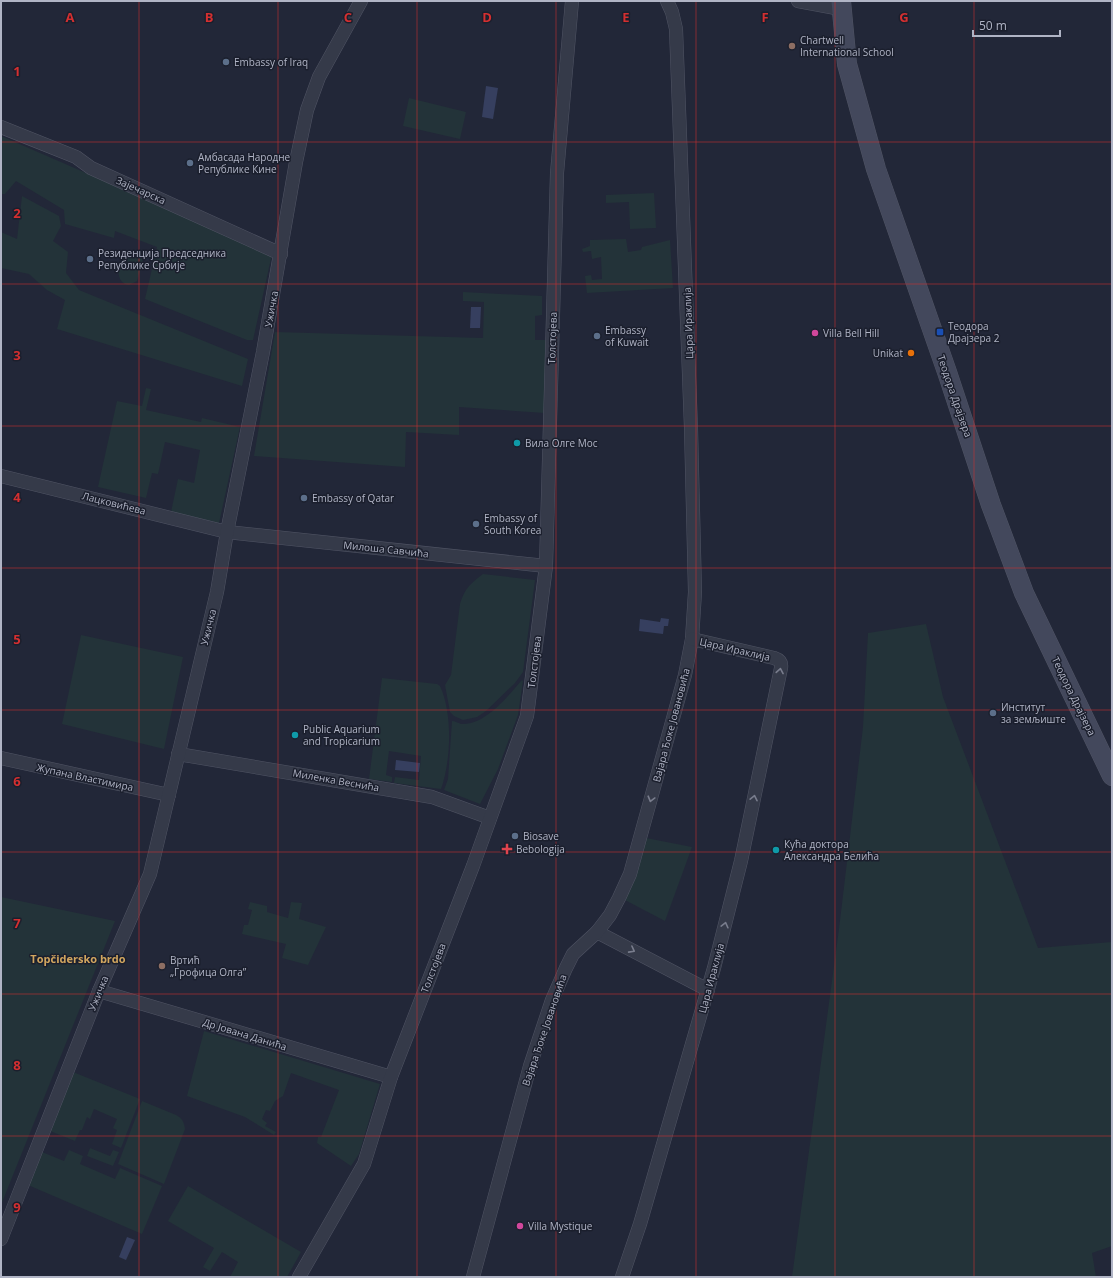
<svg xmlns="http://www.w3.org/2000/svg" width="1113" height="1278" viewBox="0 0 1113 1278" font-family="'Open Sans',sans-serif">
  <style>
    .green { fill: #233339 }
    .water { fill: #363f5f }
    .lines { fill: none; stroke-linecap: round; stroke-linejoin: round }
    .street-casing { stroke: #505464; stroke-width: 14 }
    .secondary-casing { stroke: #505464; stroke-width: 20 }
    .street { stroke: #353a49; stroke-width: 13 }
    .secondary { stroke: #43485c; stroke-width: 19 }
    .oneway { stroke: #797d8d }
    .grid { fill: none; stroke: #d42f30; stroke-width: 1; stroke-opacity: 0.55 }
    .education-dot { fill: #8d6e63; stroke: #1b1f2d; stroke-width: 1.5 }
    .service-dot { fill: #5c6f8a; stroke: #1b1f2d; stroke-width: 1.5 }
    .transit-dot { fill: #1a4fb4; stroke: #1b1f2d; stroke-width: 1.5 }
    .hotel-dot { fill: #d1479c; stroke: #1b1f2d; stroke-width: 1.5 }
    .food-dot { fill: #e8710a; stroke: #1b1f2d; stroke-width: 1.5 }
    .culture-dot { fill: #0f9aa8; stroke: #1b1f2d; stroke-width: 1.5 }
    .health-dot { fill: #e0444e; stroke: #1b1f2d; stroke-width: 1.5 }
    .labels { text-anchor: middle; stroke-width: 3; stroke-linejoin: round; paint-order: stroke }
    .poi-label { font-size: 10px; fill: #b0b4c5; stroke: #1b1f2d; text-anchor: start }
    .street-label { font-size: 10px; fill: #b0b4c5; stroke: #1b1f2d }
    .neighbourhood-label { font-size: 11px; font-weight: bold; fill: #d1a65f; stroke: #1b1f2d }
    .grid-label { font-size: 13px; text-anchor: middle; font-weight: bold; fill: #d42f30; stroke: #1b1f2d; stroke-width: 3; stroke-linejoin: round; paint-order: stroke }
  </style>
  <rect width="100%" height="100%" fill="#222738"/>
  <g class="green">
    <polygon points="409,98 466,112 460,139 403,126"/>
    <polygon points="1,136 272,254 253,340 247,340 145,299 157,247 115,231 114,238 65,224 64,210 16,181 5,194 1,194"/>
    <polygon points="654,193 656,228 630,229 629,202 606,203 606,195"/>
    <polygon points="22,196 59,216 61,226 53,241 68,252 66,273 79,290 248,359 242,386 57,329 65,300 47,290 29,274 1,268 1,232 17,239"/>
    <polygon points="626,239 628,252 641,250 642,247 670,240 673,288 587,293 585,276 591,275 592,280 602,279 601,257 592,259 591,251 583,252 582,249 590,246 590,240"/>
    <path d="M131,251h4l6,4 2,7 -6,19 -8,4c-18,-3 -10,-31 2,-34z"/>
    <polygon points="463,292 542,296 542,315 535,316 535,340 546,340 545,413 459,407 459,435 406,432 405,467 254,456 275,332 483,338 484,302 463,301"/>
    <polygon points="146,388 151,389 146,410 201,422 202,418 240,427 219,523 171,512 178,479 194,483 200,450 165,442 158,474 152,473 146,498 98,487 117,401 142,406"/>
    <path d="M483,574l52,6 -12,92 -8,11 -29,28 -9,6 -14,3 -9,-4 -4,-4 -5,-27 6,-10 9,-71c5,-16 10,-20 23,-30z"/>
    <polygon points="926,624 943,697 1038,948 1112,942 1112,1246 1092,1253 1096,1277 792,1277 839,929 863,727 868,633"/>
    <polygon points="81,635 183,657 164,749 62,724"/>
    <path d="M382,678l55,6 3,2c13,28 11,75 1,103l-47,-6 1,-6 24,3 2,-24 -32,-5 -3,24 6,2v5l-23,-3z"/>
    <path d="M522,680l1,1 -5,34 -20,54 -18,35 -36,-14 4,-11 4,-58c3,0 6,2 9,3 24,2 47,-28 61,-44z"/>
    <polygon points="646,838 692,847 665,921 623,899"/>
    <polygon points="1,897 115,921 1,1205"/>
    <polygon points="250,902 267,906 267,912 288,918 291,902 302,903 299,919 326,927 308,965 282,958 286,944 242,934 244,925 248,925 252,910 248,909"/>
    <polygon points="204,1031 380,1084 359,1154 351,1166 317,1143 318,1137 321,1137 339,1090 291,1073 283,1096 275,1101 270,1111 266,1110 262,1119 267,1123 265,1126 276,1132 274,1135 245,1117 187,1096"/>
    <polygon points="73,1072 140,1099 121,1148 112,1144 117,1130 113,1128 117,1119 94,1109 90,1119 87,1117 82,1130 80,1130 75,1141 50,1131"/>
    <path d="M142,1101l34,14c6,3 8,7 9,14l-21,55 -46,-20z"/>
    <polygon points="90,1148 110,1156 113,1150 119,1152 113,1166 87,1156"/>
    <polygon points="69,1150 83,1156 80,1164 115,1179 120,1168 162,1186 142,1234 28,1185 42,1152 64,1161"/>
    <polygon points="188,1186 301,1252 287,1277 230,1277 238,1262 222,1252 210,1271 203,1267 214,1248 168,1221"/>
  </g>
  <g class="water">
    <polygon points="486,86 498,88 493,119 482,117"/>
    <polygon points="471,307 481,307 480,328 470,328"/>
    <polygon points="661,618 669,619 668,626 664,626 663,634 639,631 640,619 660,622"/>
    <polygon points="396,760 420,763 419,772 395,770"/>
    <polygon points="127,1237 135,1240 126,1260 119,1257"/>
  </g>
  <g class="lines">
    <defs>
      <g id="street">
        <polyline points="798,1 841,9"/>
        <polyline points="1,127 76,157 91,168 281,254"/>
        <polyline points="1,476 227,532 546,566"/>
        <polyline points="178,754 432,797 490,818"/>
        <polyline points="1,758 169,795"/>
        <polyline points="597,932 708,990"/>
        <polyline points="99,991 391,1077"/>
        <polyline points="1,1239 99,991 150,874 217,592 227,532 263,352 296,162 307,110 319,77 361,1"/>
        <polyline points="299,1277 364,1164 391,1077 473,866 527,716 546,566 557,173 572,1"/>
        <polyline points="473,1277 530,1066 552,1000 566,968 573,954 597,932 610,915 619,898 630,874 685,675 692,639 695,592 691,428 676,29 672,12 667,1"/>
        <path d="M622,1277l18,-53 74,-256 27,-107 40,-193c1,-6 -1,-8 -7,-10l-82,-19"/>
      </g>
      <polyline id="secondary" points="841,1 847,64 876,169 947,372 991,505 1024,593 1112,776"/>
    </defs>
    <use href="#street" class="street-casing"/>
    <use href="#secondary" class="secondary-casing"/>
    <use href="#street" class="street"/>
    <use href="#secondary" class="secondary"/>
  </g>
  <defs><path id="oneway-chevron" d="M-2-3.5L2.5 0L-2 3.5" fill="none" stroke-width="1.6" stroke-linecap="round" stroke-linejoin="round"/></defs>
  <g class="oneway">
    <use href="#oneway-chevron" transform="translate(780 671) rotate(-80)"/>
    <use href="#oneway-chevron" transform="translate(754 798) rotate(-78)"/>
    <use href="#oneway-chevron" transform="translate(651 799) rotate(105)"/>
    <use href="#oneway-chevron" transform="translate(725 925) rotate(-76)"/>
    <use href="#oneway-chevron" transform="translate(632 950) rotate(28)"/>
  </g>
  <path class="grid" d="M139,1v1276M278,1v1276M417,1v1276M556,1v1276M696,1v1276M835,1v1276M974,1v1276M1,142h1111M1,284h1111M1,426h1111M1,568h1111M1,710h1111M1,852h1111M1,994h1111M1,1136h1111"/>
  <g class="education-dot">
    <circle cx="792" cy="46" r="4"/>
    <circle cx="162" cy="966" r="4"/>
  </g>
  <g class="service-dot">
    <circle cx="226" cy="62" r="4"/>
    <circle cx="190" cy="163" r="4"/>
    <circle cx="90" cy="259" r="4"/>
    <circle cx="597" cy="336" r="4"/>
    <circle cx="304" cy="498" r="4"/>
    <circle cx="476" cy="524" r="4"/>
    <circle cx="993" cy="713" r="4"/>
    <circle cx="515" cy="836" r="4"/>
  </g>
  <rect class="transit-dot" x="936" y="328" width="8" height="8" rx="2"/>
  <g class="hotel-dot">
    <circle cx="815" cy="333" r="4"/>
    <circle cx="520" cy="1226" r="4"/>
  </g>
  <circle class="food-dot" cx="911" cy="353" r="4"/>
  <g class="culture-dot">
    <circle cx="517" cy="443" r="4"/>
    <circle cx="295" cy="735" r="4"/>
    <circle cx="776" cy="850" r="4"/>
  </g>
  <path class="health-dot" d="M505 843h4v4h4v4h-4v4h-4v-4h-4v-4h4z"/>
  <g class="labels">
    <g class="poi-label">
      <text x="800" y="44">Chartwell<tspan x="800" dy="12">International School</tspan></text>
      <text x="234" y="66">Embassy of Iraq</text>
      <text x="198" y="161">Амбасада Народне<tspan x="198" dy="12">Републике Кине</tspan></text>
      <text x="98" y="257">Резиденција Председника<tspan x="98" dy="12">Републике Србије</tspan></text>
      <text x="948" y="330">Теодора<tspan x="948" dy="12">Драјзера 2</tspan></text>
      <text x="605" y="334">Embassy<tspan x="605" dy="12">of Kuwait</tspan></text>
      <text x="823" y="337">Villa Bell Hill</text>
      <text x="903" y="357" text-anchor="end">Unikat</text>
      <text x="525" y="447">Вила Олге Мос</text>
      <text x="312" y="502">Embassy of Qatar</text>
      <text x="484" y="522">Embassy of<tspan x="484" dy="12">South Korea</tspan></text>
      <text x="1001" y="711">Институт<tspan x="1001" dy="12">за земљиште</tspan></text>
      <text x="303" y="733">Public Aquarium<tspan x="303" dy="12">and Tropicarium</tspan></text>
      <text x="523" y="840">Biosave</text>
      <text x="784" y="848">Кућа доктора<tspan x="784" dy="12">Александра Белића</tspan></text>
      <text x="516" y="853">Bebologija</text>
      <text x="170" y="964">Вртић<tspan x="170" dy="12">„Грофица Олга”</tspan></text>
      <text x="528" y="1230">Villa Mystique</text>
    </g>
    <g class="street-label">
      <text transform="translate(141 190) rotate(24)" y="4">Зајечарска</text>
      <text transform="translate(271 309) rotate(-80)" y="4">Ужичка</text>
      <text transform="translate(688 323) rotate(-92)" y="4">Цара Ираклија</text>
      <text transform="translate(552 338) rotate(-88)" y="4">Толстојева</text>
      <text transform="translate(955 396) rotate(71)" y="4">Теодора Драјзера</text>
      <text transform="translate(114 503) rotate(14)" y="4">Лацковићева</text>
      <text transform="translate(386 549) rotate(6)" y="4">Милоша Савчића</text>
      <text transform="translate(208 627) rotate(-76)" y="4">Ужичка</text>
      <text transform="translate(735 649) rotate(13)" y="4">Цара Ираклија</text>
      <text transform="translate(534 662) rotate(-83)" y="4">Толстојева</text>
      <text transform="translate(1074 696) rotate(64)" y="4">Теодора Драјзера</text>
      <text transform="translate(671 725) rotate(-75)" y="4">Вајара Ђоке Јовановића</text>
      <text transform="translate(85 777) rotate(12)" y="4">Жупана Властимира</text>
      <text transform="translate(336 780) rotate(10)" y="4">Миленка Веснића</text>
      <text transform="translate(433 968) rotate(-69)" y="4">Толстојева</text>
      <text transform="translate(711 978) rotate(-75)" y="4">Цара Ираклија</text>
      <text transform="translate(98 993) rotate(-68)" y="4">Ужичка</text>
      <text transform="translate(544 1030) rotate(-71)" y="4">Вајара Ђоке Јовановића</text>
      <text transform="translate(245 1034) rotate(17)" y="4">Др Јована Данића</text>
    </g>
    <g class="neighbourhood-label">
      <text x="78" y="963">Topčidersko brdo</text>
    </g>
  </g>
  <g class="grid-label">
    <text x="70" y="22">A</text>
    <text x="209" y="22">B</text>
    <text x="348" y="22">C</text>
    <text x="487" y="22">D</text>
    <text x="626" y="22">E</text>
    <text x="765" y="22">F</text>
    <text x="904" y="22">G</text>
    <text x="17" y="76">1</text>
    <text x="17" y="218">2</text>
    <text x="17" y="360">3</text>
    <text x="17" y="502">4</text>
    <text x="17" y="644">5</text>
    <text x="17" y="786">6</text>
    <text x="17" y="928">7</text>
    <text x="17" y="1070">8</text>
    <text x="17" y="1212">9</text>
  </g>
  <rect width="1113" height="1278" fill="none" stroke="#b0b4c5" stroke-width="4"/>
  <path d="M973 30v6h87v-6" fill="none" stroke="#b0b4c5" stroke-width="2"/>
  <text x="979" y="30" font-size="12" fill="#b0b4c5" stroke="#1b1f2d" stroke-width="3" paint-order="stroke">50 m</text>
</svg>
